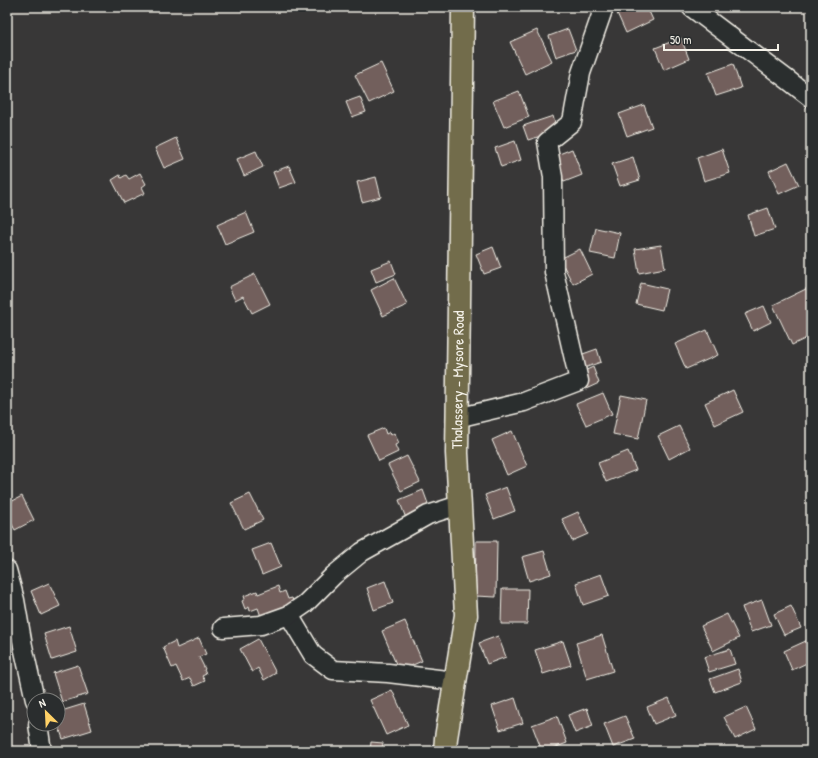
<svg xmlns="http://www.w3.org/2000/svg" width="818" height="758" viewBox="0 0 818 758" font-family="'Patrick Hand',sans-serif">
  <style>
    .building { fill: #725f5c; stroke: #f4f1e8 }
    .lines { fill: none; stroke-linecap: round; stroke-linejoin: round }
    .minor-casing { stroke: #f4f1e8; stroke-width: 21 }
    .primary-casing { stroke: #f4f1e8; stroke-width: 25 }
    .minor { stroke: #2a2d2e; stroke-width: 18 }
    .primary { stroke: #726c4b; stroke-width: 22 }
    .labels { text-anchor: middle; stroke-width: 3; stroke-linejoin: round; paint-order: stroke }
    .street-label { font-size: 15px; fill: #f4f1e8; stroke: #2a2d2e }
  </style>
  <rect width="100%" height="100%" fill="#383737"/>
  <filter id="ink" filterUnits="userSpaceOnUse"><feTurbulence type="fractalNoise" baseFrequency=".025" numOctaves="2"/><feDisplacementMap in="SourceGraphic" scale="8" xChannelSelector="R" yChannelSelector="G"/><feConvolveMatrix kernelMatrix="1 2 1 2 8 2 1 2 1" color-interpolation-filters="sRGB"/></filter>
  <g filter="url(#ink)">
    <g class="building">
      <polygon points="630,7 647,7 653,20 626,33 617,13"/>
      <polygon points="568,29 576,50 556,57 549,36"/>
      <polygon points="537,30 552,61 525,74 510,42"/>
      <polygon points="681,38 689,59 664,70 655,48"/>
      <polygon points="381,63 394,91 369,103 355,75"/>
      <polygon points="733,64 741,88 716,96 708,73"/>
      <polygon points="519,91 529,117 504,127 493,101"/>
      <polygon points="360,97 366,112 352,117 346,102"/>
      <polygon points="644,105 652,127 627,136 619,114"/>
      <polygon points="553,116 557,131 528,140 523,126"/>
      <polygon points="176,138 185,159 164,168 155,148"/>
      <polygon points="515,141 521,160 501,167 495,148"/>
      <polygon points="572,149 582,175 564,182 554,156"/>
      <polygon points="722,149 730,173 704,181 697,158"/>
      <polygon points="256,151 263,167 244,176 237,159"/>
      <polygon points="633,157 640,180 620,186 612,164"/>
      <polygon points="788,162 799,185 779,194 769,171"/>
      <polygon points="289,166 296,182 279,188 273,172"/>
      <polygon points="140,173 146,184 142,187 145,193 124,203 112,180 120,175 121,178 126,175 129,179"/>
      <polygon points="376,177 381,197 362,202 357,182"/>
      <polygon points="768,208 775,229 754,236 748,215"/>
      <polygon points="246,212 254,232 225,244 217,225"/>
      <polygon points="596,228 620,233 615,258 590,253"/>
      <polygon points="661,245 665,268 639,273 635,249"/>
      <polygon points="493,247 501,268 484,274 476,254"/>
      <polygon points="580,249 592,274 573,284 560,259"/>
      <polygon points="391,261 396,274 376,282 371,269"/>
      <polygon points="255,274 270,304 252,313 243,296 235,300 229,287"/>
      <polygon points="394,278 407,305 383,316 371,290"/>
      <polygon points="641,283 667,289 662,310 636,304"/>
      <polygon points="810,287 811,336 792,345 773,305"/>
      <polygon points="764,306 771,322 753,331 745,314"/>
      <polygon points="707,330 718,355 686,369 675,344"/>
      <polygon points="597,349 601,362 584,368 580,355"/>
      <polygon points="593,367 599,383 586,389 580,373"/>
      <polygon points="733,390 743,412 715,425 705,403"/>
      <polygon points="603,393 612,414 586,425 576,404"/>
      <polygon points="621,395 646,400 638,439 613,434"/>
      <polygon points="679,426 690,448 669,459 658,436"/>
      <polygon points="384,428 386,434 390,432 391,435 394,433 399,443 395,445 398,452 379,461 367,435"/>
      <polygon points="512,431 527,466 507,475 492,440"/>
      <polygon points="628,451 636,470 606,482 598,463"/>
      <polygon points="407,456 420,482 401,491 388,465"/>
      <polygon points="506,487 515,511 494,519 485,495"/>
      <polygon points="423,490 431,512 407,521 399,500"/>
      <polygon points="250,494 263,520 244,529 231,503"/>
      <polygon points="22,496 34,520 15,530 7,515 7,504"/>
      <polygon points="578,512 588,534 572,541 562,519"/>
      <polygon points="476,541 497,541 496,597 475,596"/>
      <polygon points="271,543 281,567 262,575 252,550"/>
      <polygon points="544,551 551,574 529,581 522,557"/>
      <polygon points="601,574 609,596 583,605 576,583"/>
      <polygon points="385,581 393,603 374,610 367,588"/>
      <polygon points="49,583 60,606 41,615 31,591"/>
      <polygon points="278,586 280,593 285,591 288,599 292,598 296,609 263,622 258,608 250,611 249,607 245,609 242,601 245,599 244,596 257,591 258,594"/>
      <polygon points="502,589 528,589 527,624 501,624"/>
      <polygon points="762,600 771,625 751,632 742,607"/>
      <polygon points="791,606 801,628 784,635 774,614"/>
      <polygon points="727,614 739,638 713,651 701,626"/>
      <polygon points="405,621 422,661 399,671 382,631"/>
      <polygon points="69,626 77,652 52,660 44,634"/>
      <polygon points="602,635 613,671 587,679 576,643"/>
      <polygon points="498,636 506,657 487,664 479,643"/>
      <polygon points="199,638 206,654 199,657 205,669 204,670 206,674 202,676 205,681 194,686 190,678 183,681 176,666 172,668 163,647 175,641 177,648"/>
      <polygon points="258,639 276,673 264,680 258,668 252,672 240,649"/>
      <polygon points="808,640 811,646 811,661 792,670 784,651"/>
      <polygon points="563,641 571,665 543,674 535,650"/>
      <polygon points="730,649 735,664 709,672 704,657"/>
      <polygon points="78,665 88,694 62,702 53,673"/>
      <polygon points="738,669 742,682 715,692 710,679"/>
      <polygon points="392,690 408,725 386,735 370,700"/>
      <polygon points="515,698 523,723 500,730 492,706"/>
      <polygon points="669,698 676,715 654,724 647,707"/>
      <polygon points="84,704 92,730 63,739 58,724 58,712"/>
      <polygon points="746,707 756,729 735,739 724,717"/>
      <polygon points="587,708 593,726 575,733 568,715"/>
      <polygon points="557,716 567,743 546,751 542,751 532,725"/>
      <polygon points="625,716 635,739 613,747 604,724"/>
      <polygon points="371,742 383,743 382,751 370,751"/>
    </g>
    <g class="lines">
      <defs>
        <g id="minor">
          <polyline points="691,7 788,80 811,98"/>
          <polyline points="457,418 524,402 579,381 554,272 553,177 547,142 572,122 581,73 604,7"/>
          <polyline points="7,570 15,600 23,646 35,700"/>
          <polyline points="289,615 313,655 333,670 388,673 455,681"/>
          <polyline points="223,628 261,625 289,615 305,604 334,575 362,552 428,515 459,505"/>
          <polyline points="38,724 42,751"/>
        </g>
        <g id="primary">
          <path id="s1" d="M445,751l1,-13 20,-123 -9,-162 6,-446"/>
        </g>
      </defs>
      <use href="#minor" class="minor-casing"/>
      <use href="#primary" class="primary-casing"/>
      <use href="#minor" class="minor"/>
      <use href="#primary" class="primary"/>
    </g>
  </g>
  <g class="labels">
    <g class="street-label">
      <text dy="5" stroke="none"><textPath href="#s1" startOffset="373">Thalassery - Mysore Road</textPath></text>
    </g>
  </g>
  <rect width="818" height="758" fill="none" stroke="#2a2d2e" stroke-width="24"/>
  <rect x="12" y="12" width="794" height="734" fill="none" stroke="#f4f1e8" stroke-width="1.5" filter="url(#ink)"/>
  <g transform="translate(46 712) rotate(336)"><circle r="19" fill="#2a2d2e" stroke="#7b7b78"/>
  <path d="M0-3L7 15L0 10L-7 15Z" fill="#ffd166"/>
  <text y="-6" font-size="11" font-weight="bold" text-anchor="middle" fill="#f4f1e8">N</text>
  </g>
  <path d="M664 44v6h114v-6" fill="none" stroke="#f4f1e8" stroke-width="2"/>
  <text x="670" y="44" font-size="12" fill="#f4f1e8" stroke="#2a2d2e" stroke-width="3" paint-order="stroke">50 m</text>
</svg>
